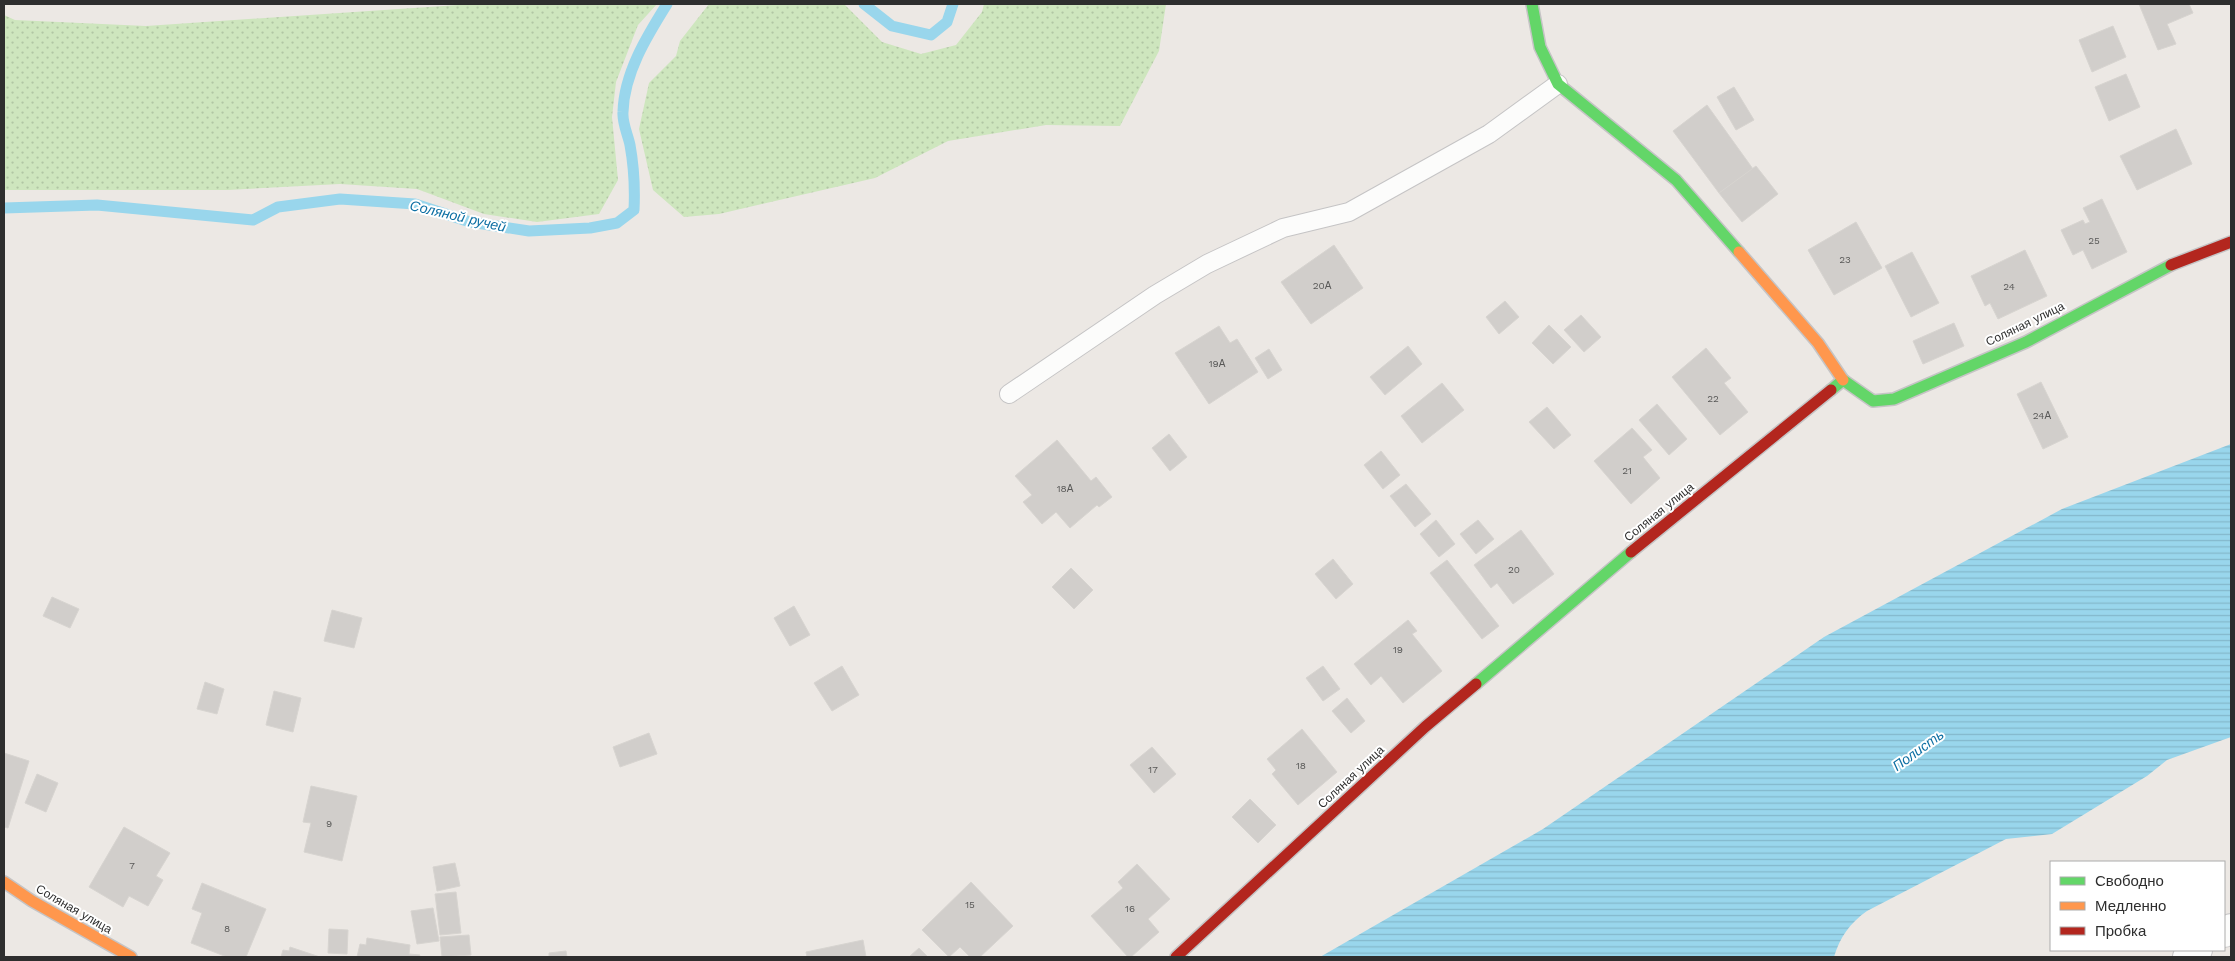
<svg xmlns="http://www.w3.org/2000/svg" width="2235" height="961" viewBox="0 0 2235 961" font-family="'Work Sans',sans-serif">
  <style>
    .green { fill: url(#green-dots) }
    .water { fill: url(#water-rules) }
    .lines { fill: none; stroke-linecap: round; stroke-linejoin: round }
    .stream { stroke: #99d6ec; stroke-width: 11 }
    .building { fill: #d1cecb; stroke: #d7d4d0 }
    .lane-casing { stroke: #c5c4c5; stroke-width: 20 }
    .street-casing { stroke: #c5c4c5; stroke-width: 30 }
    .fast-casing { stroke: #c5c4c5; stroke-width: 14 }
    .slow-casing { stroke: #c5c4c5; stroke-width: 14 }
    .jam-casing { stroke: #c5c4c5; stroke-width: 14 }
    .lane { stroke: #fcfcfb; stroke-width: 18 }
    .street { stroke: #fcfcfb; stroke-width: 28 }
    .fast { stroke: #63d668; stroke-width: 11 }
    .slow { stroke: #ff974d; stroke-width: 11 }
    .jam { stroke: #b3261e; stroke-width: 11 }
    .labels { text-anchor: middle; stroke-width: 4; stroke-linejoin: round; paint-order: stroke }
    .number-label { font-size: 10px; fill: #585857 }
    .street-label { font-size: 12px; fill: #2e2e2e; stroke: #fff }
    .water-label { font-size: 14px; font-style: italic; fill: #0d6fa3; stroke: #fff }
  </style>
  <defs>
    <pattern id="green-dots" width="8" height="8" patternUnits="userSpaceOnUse" patternTransform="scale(1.25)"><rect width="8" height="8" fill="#cee6be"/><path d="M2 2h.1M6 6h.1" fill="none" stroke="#b1c6a4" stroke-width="1.8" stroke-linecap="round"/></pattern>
    <pattern id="water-rules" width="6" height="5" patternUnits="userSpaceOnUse" patternTransform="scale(1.25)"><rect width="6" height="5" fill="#99d6ec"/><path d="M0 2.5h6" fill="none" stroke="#84b8cb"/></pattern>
  </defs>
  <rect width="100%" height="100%" fill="#ece8e4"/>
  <g class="green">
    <polygon points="473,4 657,4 638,25 616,82 612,117 618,180 599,214 537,222 484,214 417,189 340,184 228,190 4,190 4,15 15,20 146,26"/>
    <polygon points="709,4 844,4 882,42 921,54 956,45 982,12 984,4 1166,4 1159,51 1120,126 1046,125 948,141 875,178 719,214 684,217 653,190 639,129 649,83 676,56 680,41"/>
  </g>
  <path class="water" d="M2231,444v293l-64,23 -20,16 -95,58 -46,5 -139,72c-17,12 -27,26 -33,46h-514l223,-128 281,-192 238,-128z"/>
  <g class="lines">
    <g class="stream">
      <polyline points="864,4 892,26 931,35 947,22 953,4"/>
      <path d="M4,208l93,-3 156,15 25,-13 62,-8 75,5 55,18 59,9 61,-3 27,-5 17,-13c1,-21 0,-43 -4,-65 -2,-10 -8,-22 -7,-33 1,-39 24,-76 44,-108"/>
    </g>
  </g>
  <g class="building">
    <polygon points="2139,4 2189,4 2193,13 2167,24 2176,44 2158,50"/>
    <polygon points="2113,26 2126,57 2092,72 2079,40"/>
    <polygon points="2126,74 2140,107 2109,121 2095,87"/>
    <polygon points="1734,87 1754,120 1736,130 1717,97"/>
    <polygon points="1707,105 1753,169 1719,193 1673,131"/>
    <polygon points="2176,129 2192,164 2137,190 2120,156"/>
    <polygon points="1756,166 1778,194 1742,222 1719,193"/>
    <polygon points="2102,199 2127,252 2092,269 2083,250 2073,255 2061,230 2083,220 2085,224 2090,222 2083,208"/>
    <polygon points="1856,222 1882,268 1834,295 1808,250"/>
    <polygon points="1334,245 1363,288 1311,324 1281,282"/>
    <polygon points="2025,250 2047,296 1998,319 1990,303 1985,306 1971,276"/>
    <polygon points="1912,252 1939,303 1911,317 1885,266"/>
    <polygon points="1505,301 1519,317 1499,334 1486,317"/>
    <polygon points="1581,315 1601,337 1584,352 1564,330"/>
    <polygon points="1954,323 1964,346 1923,364 1913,341"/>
    <polygon points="1549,325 1571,347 1553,364 1532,343"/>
    <polygon points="1219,326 1230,343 1237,339 1258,372 1209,404 1175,353"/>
    <polygon points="1408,346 1422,364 1385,395 1370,377"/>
    <polygon points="1706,348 1731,378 1724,383 1748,412 1720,435 1672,377"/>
    <polygon points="1269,349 1282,370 1268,379 1255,358"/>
    <polygon points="2041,382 2068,437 2043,449 2017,394"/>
    <polygon points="1442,383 1464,410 1422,443 1401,416"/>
    <polygon points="1657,404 1687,439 1669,455 1639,420"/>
    <polygon points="1547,407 1571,435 1554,449 1529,422"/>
    <polygon points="1632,428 1652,450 1643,457 1660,478 1631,504 1594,461"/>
    <polygon points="1169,434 1187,457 1170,471 1152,448"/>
    <polygon points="1057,440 1091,481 1096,477 1112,497 1099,507 1097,505 1070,528 1056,512 1042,524 1023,502 1032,495 1015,476"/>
    <polygon points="1381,451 1400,475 1383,489 1364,465"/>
    <polygon points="1406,484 1431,514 1415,527 1390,496"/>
    <polygon points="1436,520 1455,544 1439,557 1420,534"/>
    <polygon points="1478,520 1494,539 1476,554 1460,534"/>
    <polygon points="1521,530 1554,574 1513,604 1497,583 1491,588 1474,565"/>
    <polygon points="1333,559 1353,584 1336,599 1315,574"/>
    <polygon points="1447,560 1499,626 1482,639 1430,573"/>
    <polygon points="1071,568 1093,590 1074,609 1052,587"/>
    <polygon points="52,597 79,609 70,628 43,616"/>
    <polygon points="794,606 810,635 790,646 774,618"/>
    <polygon points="332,610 362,618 354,648 324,641"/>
    <polygon points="1408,620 1417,631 1412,634 1442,671 1403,703 1381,676 1371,685 1354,664"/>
    <polygon points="842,666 859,695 832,711 814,683"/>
    <polygon points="1323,666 1340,689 1323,701 1306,678"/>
    <polygon points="205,682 224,689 217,714 197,709"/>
    <polygon points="274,691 301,698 293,732 266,725"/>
    <polygon points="1347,698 1365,721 1351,733 1332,711"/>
    <polygon points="1302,729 1337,772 1298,805 1272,774 1276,770 1267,759"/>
    <polygon points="649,733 657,754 620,767 613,747"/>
    <polygon points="1152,747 1176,774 1154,793 1130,765"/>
    <polygon points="4,753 29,761 8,828 4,827"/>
    <polygon points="37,774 58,783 46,812 25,803"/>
    <polygon points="311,786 357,796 342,861 304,852 311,823 303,822"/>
    <polygon points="1250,799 1276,825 1258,843 1232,817"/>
    <polygon points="124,827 170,853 156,876 163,880 148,906 129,896 123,907 89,887"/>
    <polygon points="455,863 460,886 437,891 433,867"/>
    <polygon points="1137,864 1170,899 1148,919 1159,932 1131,957 1128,957 1091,916 1123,888 1118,882"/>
    <polygon points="971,882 1013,926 980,957 970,957 960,947 949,957 922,930"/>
    <polygon points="202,883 266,909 246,957 227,957 191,943 202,913 192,909"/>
    <polygon points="456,892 461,933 440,935 435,894"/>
    <polygon points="433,908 439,941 417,944 411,911"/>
    <polygon points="329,929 348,930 347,954 328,953"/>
    <polygon points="469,935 471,955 442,957 440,937"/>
    <polygon points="367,938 410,945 409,954 420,955 419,957 357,957 360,944 366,945"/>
    <polygon points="863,940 866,957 807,957 806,952"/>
    <polygon points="290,947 320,957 281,957 283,950 289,951"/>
    <polygon points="919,948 928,957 909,957"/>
    <polygon points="566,951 567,957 549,957 549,953"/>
  </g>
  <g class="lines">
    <defs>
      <polyline id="lane" points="1009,394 1155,295 1207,264 1283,228 1349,212 1489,134 1558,84"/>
      <g id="street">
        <polyline points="2224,933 2231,928"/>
        <polyline points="2187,957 2198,950"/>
      </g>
      <g id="fast">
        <polyline points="1532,4 1540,47 1558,84 1676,180 1739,252"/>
        <polyline points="1831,390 1843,380 1873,401 1894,399 2026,342 2171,265"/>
        <polyline points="1476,684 1631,552"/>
      </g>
      <g id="slow">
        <polyline points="1739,252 1818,343 1843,380"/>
        <polyline points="4,882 32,901 131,957"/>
      </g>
      <g id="jam">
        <polyline points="2171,265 2231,242"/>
        <polyline points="1631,552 1831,390"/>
        <polyline points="1176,957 1425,727 1476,684"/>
      </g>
    </defs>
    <use href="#lane" class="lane-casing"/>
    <use href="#street" class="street-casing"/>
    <use href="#fast" class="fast-casing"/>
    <use href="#slow" class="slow-casing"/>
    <use href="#jam" class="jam-casing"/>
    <use href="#lane" class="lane"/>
    <use href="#street" class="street"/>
    <use href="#fast" class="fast"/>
    <use href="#slow" class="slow"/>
    <use href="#jam" class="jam"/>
  </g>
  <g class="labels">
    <g class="number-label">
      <text x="2094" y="244">25</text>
      <text x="1845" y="263">23</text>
      <text x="1322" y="289">20А</text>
      <text x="2009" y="290">24</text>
      <text x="1217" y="367">19А</text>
      <text x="1713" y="402">22</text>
      <text x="2042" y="419">24А</text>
      <text x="1627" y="474">21</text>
      <text x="1065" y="492">18А</text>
      <text x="1514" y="573">20</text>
      <text x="1398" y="653">19</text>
      <text x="1301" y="769">18</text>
      <text x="1153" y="773">17</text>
      <text x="329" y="827">9</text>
      <text x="132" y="869">7</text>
      <text x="970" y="908">15</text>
      <text x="1130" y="912">16</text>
      <text x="227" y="932">8</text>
    </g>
    <g class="street-label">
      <text transform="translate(2025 324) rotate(-26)" y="4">Соляная улица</text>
      <text transform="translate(1659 512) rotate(-39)" y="4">Соляная улица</text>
      <text transform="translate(1351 777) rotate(-43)" y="4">Соляная улица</text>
      <text transform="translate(74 909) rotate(30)" y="4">Соляная улица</text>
    </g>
    <g class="water-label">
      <text transform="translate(458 216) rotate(13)" y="5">Соляной ручей</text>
      <text transform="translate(1918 750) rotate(-36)" y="5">Полисть</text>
    </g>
  </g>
  <rect width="2235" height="961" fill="none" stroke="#2e2e2e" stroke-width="10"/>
  <rect x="2050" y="861" width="175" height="90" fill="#ffffff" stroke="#ababab"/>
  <rect x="2060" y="877" width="25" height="8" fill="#63d668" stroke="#ababab"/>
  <text x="2095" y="886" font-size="15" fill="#2e2e2e">Свободно</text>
  <rect x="2060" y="902" width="25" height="8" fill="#ff974d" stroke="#ababab"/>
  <text x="2095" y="911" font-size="15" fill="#2e2e2e">Медленно</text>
  <rect x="2060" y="927" width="25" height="8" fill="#b3261e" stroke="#ababab"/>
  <text x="2095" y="936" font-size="15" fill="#2e2e2e">Пробка</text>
</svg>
